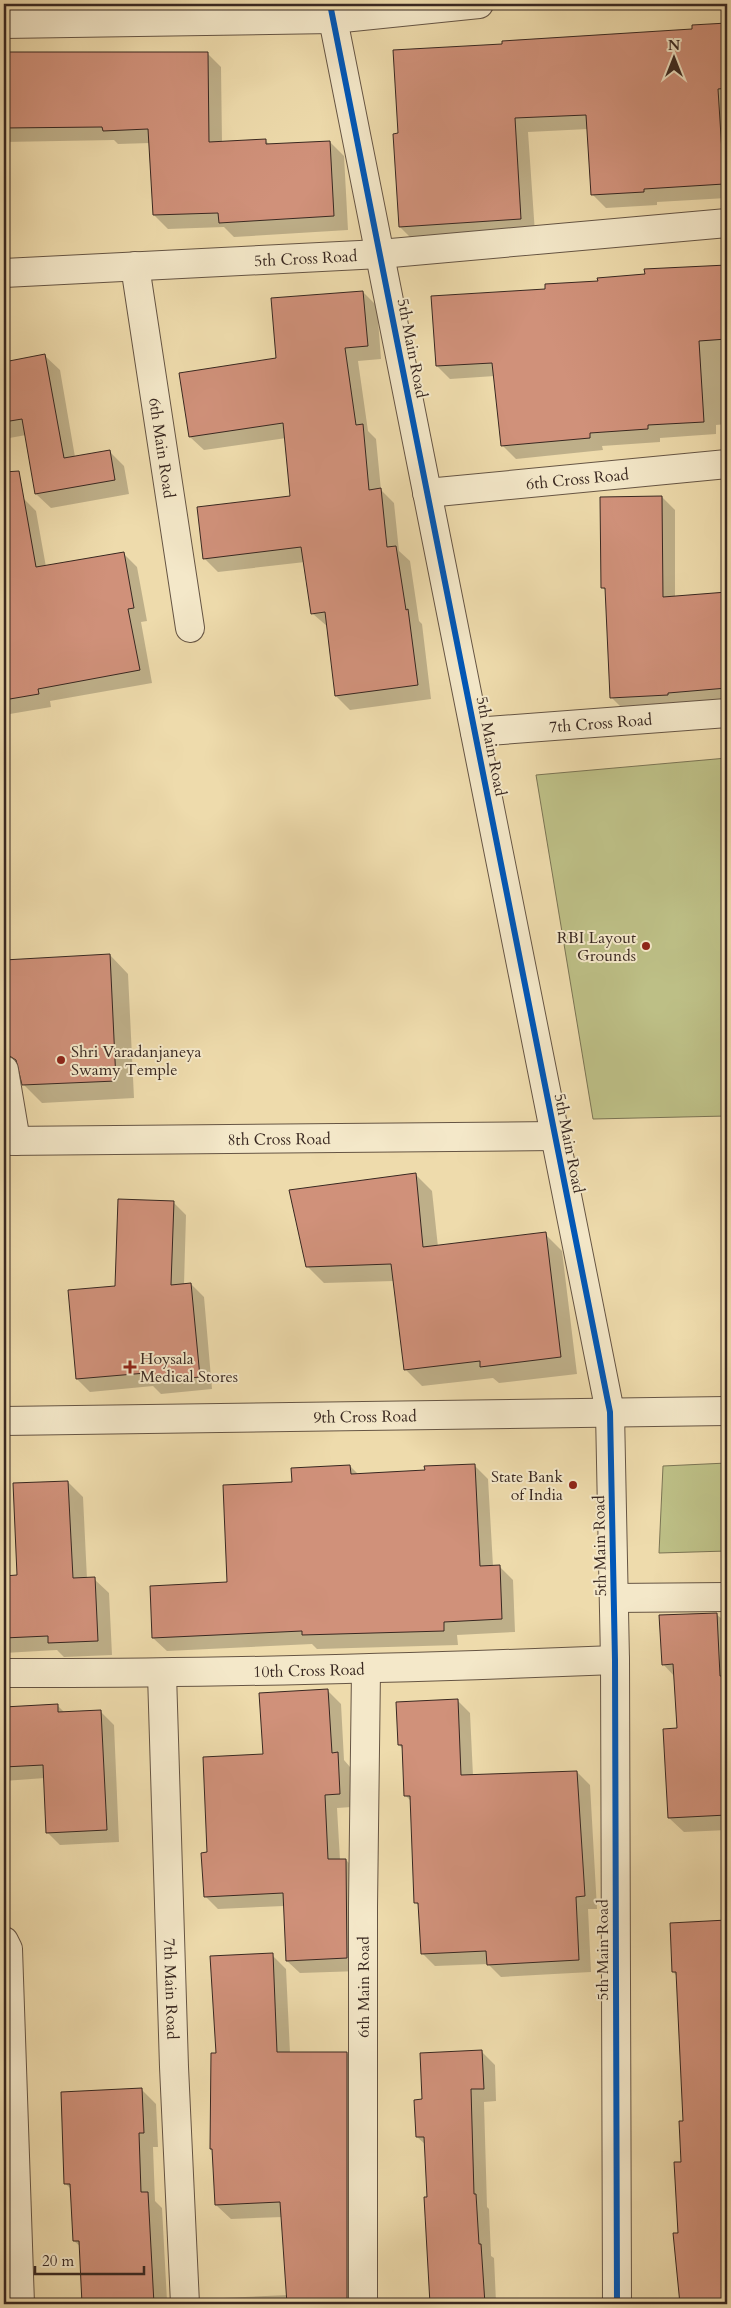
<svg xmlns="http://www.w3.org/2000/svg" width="731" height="2308" viewBox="0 0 731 2308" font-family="Cardo,serif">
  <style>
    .green { fill: #bdbf86; stroke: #7b7454 }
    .shadow { fill: #0003 }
    .building { fill: #d0917a; stroke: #392821 }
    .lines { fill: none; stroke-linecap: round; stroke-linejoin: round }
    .street-casing { stroke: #654; stroke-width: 30 }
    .street { stroke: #f4e8c9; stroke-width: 28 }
    .cycleway-casing { stroke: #f4e8c9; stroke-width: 9 }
    .cycleway { stroke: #0057b8; stroke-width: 6 }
    .poi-dot { fill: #8f2418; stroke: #f4e8c9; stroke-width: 2 }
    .labels { text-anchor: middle; stroke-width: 4; stroke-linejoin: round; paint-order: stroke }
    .street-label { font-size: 16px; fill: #392821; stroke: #f4e8c9 }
    .poi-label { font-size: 16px; fill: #392821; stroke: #f4e8c9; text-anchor: end }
  </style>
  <rect width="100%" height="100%" fill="#eedbac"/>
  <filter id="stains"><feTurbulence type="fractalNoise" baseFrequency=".004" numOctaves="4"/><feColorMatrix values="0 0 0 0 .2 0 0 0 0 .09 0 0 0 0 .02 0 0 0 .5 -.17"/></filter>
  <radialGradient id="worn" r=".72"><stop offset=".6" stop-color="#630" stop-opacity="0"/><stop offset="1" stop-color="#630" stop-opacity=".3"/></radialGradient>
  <g class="green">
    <polygon points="727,758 727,1116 593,1119 536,775"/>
    <polygon points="727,1463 727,1551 659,1553 663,1466"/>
  </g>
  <g class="shadow">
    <polygon points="727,24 727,198 657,202 657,205 606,208 592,194 588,129 528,132 535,233 414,241 400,227 400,135 504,45 694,31 693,26"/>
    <polygon points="41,53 207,53 221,67 222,143 265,140 270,145 330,142 344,156 348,230 234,237 224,227 168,229 154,215 150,143 118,144 114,140 4,142 4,54"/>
    <polygon points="4,203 5,242 4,242"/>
    <polygon points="727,266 727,424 716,425 716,434 660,438 660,442 602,446 603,450 516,459 503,446 495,376 450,379 437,366 547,290 646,276 646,270"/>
    <polygon points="363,292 377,306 381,359 358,361 368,431 376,439 381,490 394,503 399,551 410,561 419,621 422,624 431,699 350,710 336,696 328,627 313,614 305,562 218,572 204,558 291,497 286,438 204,450 190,437 277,359"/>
    <polygon points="45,356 60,370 75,457 109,451 124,466 129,494 51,508 36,494 26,435 4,439 4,363"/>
    <polygon points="662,497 675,510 675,598 726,594 727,508 727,702 624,710 612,698 606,591 602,587"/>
    <polygon points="23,498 36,511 46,567 124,554 137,567 147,621 141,622 152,683 50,701 51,707 4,715 4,502"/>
    <polygon points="110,955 128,974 134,1098 42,1103 24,1085 18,1064 9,1055"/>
    <polygon points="415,1174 432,1191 438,1247 545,1234 562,1251 577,1374 499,1383 493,1378 422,1386 405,1369 394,1281 324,1283 307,1266"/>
    <polygon points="173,1202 186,1215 184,1285 191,1284 204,1297 212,1389 161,1394 153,1386 90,1392 77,1379 116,1287"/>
    <polygon points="474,1465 488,1479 493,1566 499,1566 513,1580 515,1632 457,1635 458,1645 317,1649 312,1644 167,1651 153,1638 229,1583 293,1483 350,1466 358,1474 426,1471"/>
    <polygon points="68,1482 83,1497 87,1579 94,1579 109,1593 112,1655 64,1657 57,1650 4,1653 4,1577 18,1577"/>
    <polygon points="716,1614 727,1623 727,1830 684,1832 669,1818 678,1730 675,1677 663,1664"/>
    <polygon points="328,1691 341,1704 344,1760 350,1767 352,1807 337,1808 340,1860 346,1860 359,1873 360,1971 300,1973 287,1961 284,1906 218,1909 205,1896 208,1853 264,1755"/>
    <polygon points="457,1700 470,1713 473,1776 577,1772 590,1785 597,1909 588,1909 591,1972 501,1977 488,1964 435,1966 422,1953 420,1907 415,1902 411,1801 406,1796 403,1749 399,1745"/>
    <polygon points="57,1705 65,1713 101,1712 114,1725 119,1842 60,1845 47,1832 45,1778 4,1781 4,1708"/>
    <polygon points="727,1922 727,2304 681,2304 675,2234 679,2234 684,2122 677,1976 673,1972 671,1924"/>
    <polygon points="272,1955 286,1969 290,2053 347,2053 361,2067 361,2304 201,2304 201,2299 288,2295 283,2217 231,2219 216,2205 213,2151 211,2148 217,2054"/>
    <polygon points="482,2052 495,2065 496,2101 484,2102 487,2207 489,2209 491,2256 494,2258 496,2302 565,2298 571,2304 416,2304 416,2302 431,2301 426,2145 417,2137 424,2100"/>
    <polygon points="141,2089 156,2104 158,2147 153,2147 155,2201 162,2208 167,2301 172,2304 83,2304 81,2247 74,2241 72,2190 66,2184"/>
    <polygon points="4,2233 26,2255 28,2304 4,2304"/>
  </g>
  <g class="building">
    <polygon points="727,23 727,88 718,89 724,184 644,189 644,192 591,195 586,115 515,118 521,219 399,227 393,134 398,133 393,50 502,44 502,41 692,29 692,25"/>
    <polygon points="4,52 208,52 209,142 266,139 266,144 330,141 334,216 219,223 218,213 153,215 148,129 103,131 102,127 4,128"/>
    <polygon points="727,265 727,339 699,341 704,422 648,425 648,429 590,433 590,438 501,446 492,363 436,366 431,296 545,289 545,284 598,281 597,278 645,274 644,269"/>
    <polygon points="363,291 368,346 345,348 356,425 363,424 369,490 381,488 387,547 396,546 406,610 408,609 418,685 335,696 325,612 311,614 301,547 203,559 197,507 290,496 283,423 189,437 179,373 276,358 271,298"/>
    <polygon points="45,354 64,458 110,450 115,480 35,494 22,419 4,422 4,362"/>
    <polygon points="19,471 36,567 124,552 134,608 128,609 140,670 38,689 39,694 4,700 4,472"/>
    <polygon points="662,496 663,597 727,592 727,688 668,693 668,695 610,698 605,588 601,588 600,497"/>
    <polygon points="110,954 116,1081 22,1085 16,1060 8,1055 4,960"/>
    <polygon points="416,1173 423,1247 546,1232 561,1357 480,1367 480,1361 404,1370 391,1264 306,1267 289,1190"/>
    <polygon points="118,1199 174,1201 171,1285 191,1283 200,1377 147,1382 146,1373 76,1379 68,1290 115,1286"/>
    <polygon points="475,1464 480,1566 500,1565 502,1619 444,1622 444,1631 302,1635 302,1631 152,1638 150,1586 227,1582 223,1485 292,1482 291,1468 350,1465 351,1474 425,1470 424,1466"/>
    <polygon points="68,1481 73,1578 95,1577 98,1641 48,1643 48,1636 4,1638 4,1576 17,1575 13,1483"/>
    <polygon points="717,1613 720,1676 727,1676 727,1815 668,1818 663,1729 677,1728 673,1664 662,1665 659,1615"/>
    <polygon points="328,1689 332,1753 338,1752 340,1794 325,1795 328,1859 346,1859 347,1958 286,1961 283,1893 204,1897 201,1853 207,1852 203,1757 263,1754 259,1693"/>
    <polygon points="458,1699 461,1775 577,1771 585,1896 576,1897 579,1960 487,1965 486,1951 421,1954 418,1903 414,1903 410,1796 404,1796 402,1745 398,1745 396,1702"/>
    <polygon points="58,1704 58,1712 101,1710 107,1830 46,1833 43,1765 4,1767 4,1707"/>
    <polygon points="727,1920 727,2304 680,2304 673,2233 678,2233 674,2162 681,2162 679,2121 683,2121 676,1972 672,1972 670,1923"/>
    <polygon points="273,1953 277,2052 347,2052 347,2304 287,2304 280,2202 215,2205 212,2149 210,2149 211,2053 216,2053 210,1956"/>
    <polygon points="482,2050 484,2089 471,2089 474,2194 476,2194 479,2244 481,2244 485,2304 430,2304 424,2197 427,2197 424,2137 416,2137 414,2100 422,2099 420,2053"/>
    <polygon points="142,2088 144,2133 139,2133 141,2192 148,2192 154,2304 82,2304 79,2241 73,2241 70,2184 64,2184 61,2092"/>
  </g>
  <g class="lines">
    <defs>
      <g id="street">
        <polyline points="330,4 610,1412 615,1660 617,2304"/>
        <polyline points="4,24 333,19 479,4"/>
        <path id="s1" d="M135,266l55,362"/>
        <path id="s2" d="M4,273l376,-19 347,-31"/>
        <path id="s3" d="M427,493l300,-29"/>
        <path id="s4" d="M475,732l252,-19"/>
        <polyline points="4,1070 16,1141"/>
        <path id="s5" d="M4,1141l551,-5"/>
        <path id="s6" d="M4,1421l723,-10"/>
        <polyline points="614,1598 727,1597"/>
        <path id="s7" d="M4,1673c204,1 407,-5 611,-13"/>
        <path id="s8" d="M162,1674l12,393 11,237"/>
        <polyline points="4,1941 8,1949 20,2304"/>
        <polyline points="363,2304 363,1907 366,1670"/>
      </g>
    </defs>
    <use href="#street" class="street-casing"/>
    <use href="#street" class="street"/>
    <defs>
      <polyline id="cycleway" points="330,4 610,1412 615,1660 617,2304"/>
    </defs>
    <use href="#cycleway" class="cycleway-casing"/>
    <use href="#cycleway" class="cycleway"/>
  </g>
  <g class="poi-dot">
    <circle cx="646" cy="946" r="5"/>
    <circle cx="61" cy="1060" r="5"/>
    <path d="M127.5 1359.5h5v5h5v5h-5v5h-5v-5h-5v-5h5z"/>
    <circle cx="573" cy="1485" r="5"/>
  </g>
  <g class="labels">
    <g class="street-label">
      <text dy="6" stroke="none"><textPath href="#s2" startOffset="302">5th Cross Road</textPath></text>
      <text transform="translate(413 348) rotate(79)" y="6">5th Main Road</text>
      <text dy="6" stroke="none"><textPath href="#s1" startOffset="184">6th Main Road</textPath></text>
      <text dy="6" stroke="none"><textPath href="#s3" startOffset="151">6th Cross Road</textPath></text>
      <text dy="6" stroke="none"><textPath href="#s4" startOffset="126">7th Cross Road</textPath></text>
      <text transform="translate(492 746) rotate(79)" y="6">5th Main Road</text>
      <text dy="6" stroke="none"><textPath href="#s5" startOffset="275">8th Cross Road</textPath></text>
      <text transform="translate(570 1143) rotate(79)" y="6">5th Main Road</text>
      <text dy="6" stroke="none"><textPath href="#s6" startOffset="361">9th Cross Road</textPath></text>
      <text transform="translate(599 1546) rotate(-91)" y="6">5th Main Road</text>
      <text dy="6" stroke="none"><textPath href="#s7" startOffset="305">10th Cross Road</textPath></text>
      <text transform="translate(602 1950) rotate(-90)" y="6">5th Main Road</text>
      <text transform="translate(363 1987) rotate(-90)" y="6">6th Main Road</text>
      <text dy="6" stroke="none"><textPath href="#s8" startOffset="315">7th Main Road</textPath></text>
    </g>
    <g class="poi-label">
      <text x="636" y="943">RBI Layout<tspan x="636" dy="18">Grounds</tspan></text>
      <text x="71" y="1057" text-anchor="start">Shri Varadanjaneya<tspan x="71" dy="18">Swamy Temple</tspan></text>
      <text x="140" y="1364" text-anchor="start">Hoysala<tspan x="140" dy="18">Medical Stores</tspan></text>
      <text x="563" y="1482">State Bank<tspan x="563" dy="18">of India</tspan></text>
    </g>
  </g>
  <rect width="731" height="2308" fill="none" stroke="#eedbac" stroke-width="20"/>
  <rect x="5" y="5" width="721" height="2298" fill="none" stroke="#392821" stroke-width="2.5"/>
  <rect x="10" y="10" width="711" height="2288" fill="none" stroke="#392821"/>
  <g transform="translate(674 58)" stroke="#f4e8c9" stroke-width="4" paint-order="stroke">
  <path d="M0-4L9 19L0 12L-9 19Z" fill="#392821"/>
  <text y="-8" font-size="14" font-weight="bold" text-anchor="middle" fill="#392821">N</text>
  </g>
  <path d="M35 2266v8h109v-8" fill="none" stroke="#392821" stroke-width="2.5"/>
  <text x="42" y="2266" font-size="15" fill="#392821" stroke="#f4e8c9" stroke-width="4" paint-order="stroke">20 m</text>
  <rect width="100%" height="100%" filter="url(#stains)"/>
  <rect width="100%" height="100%" fill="url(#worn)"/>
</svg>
